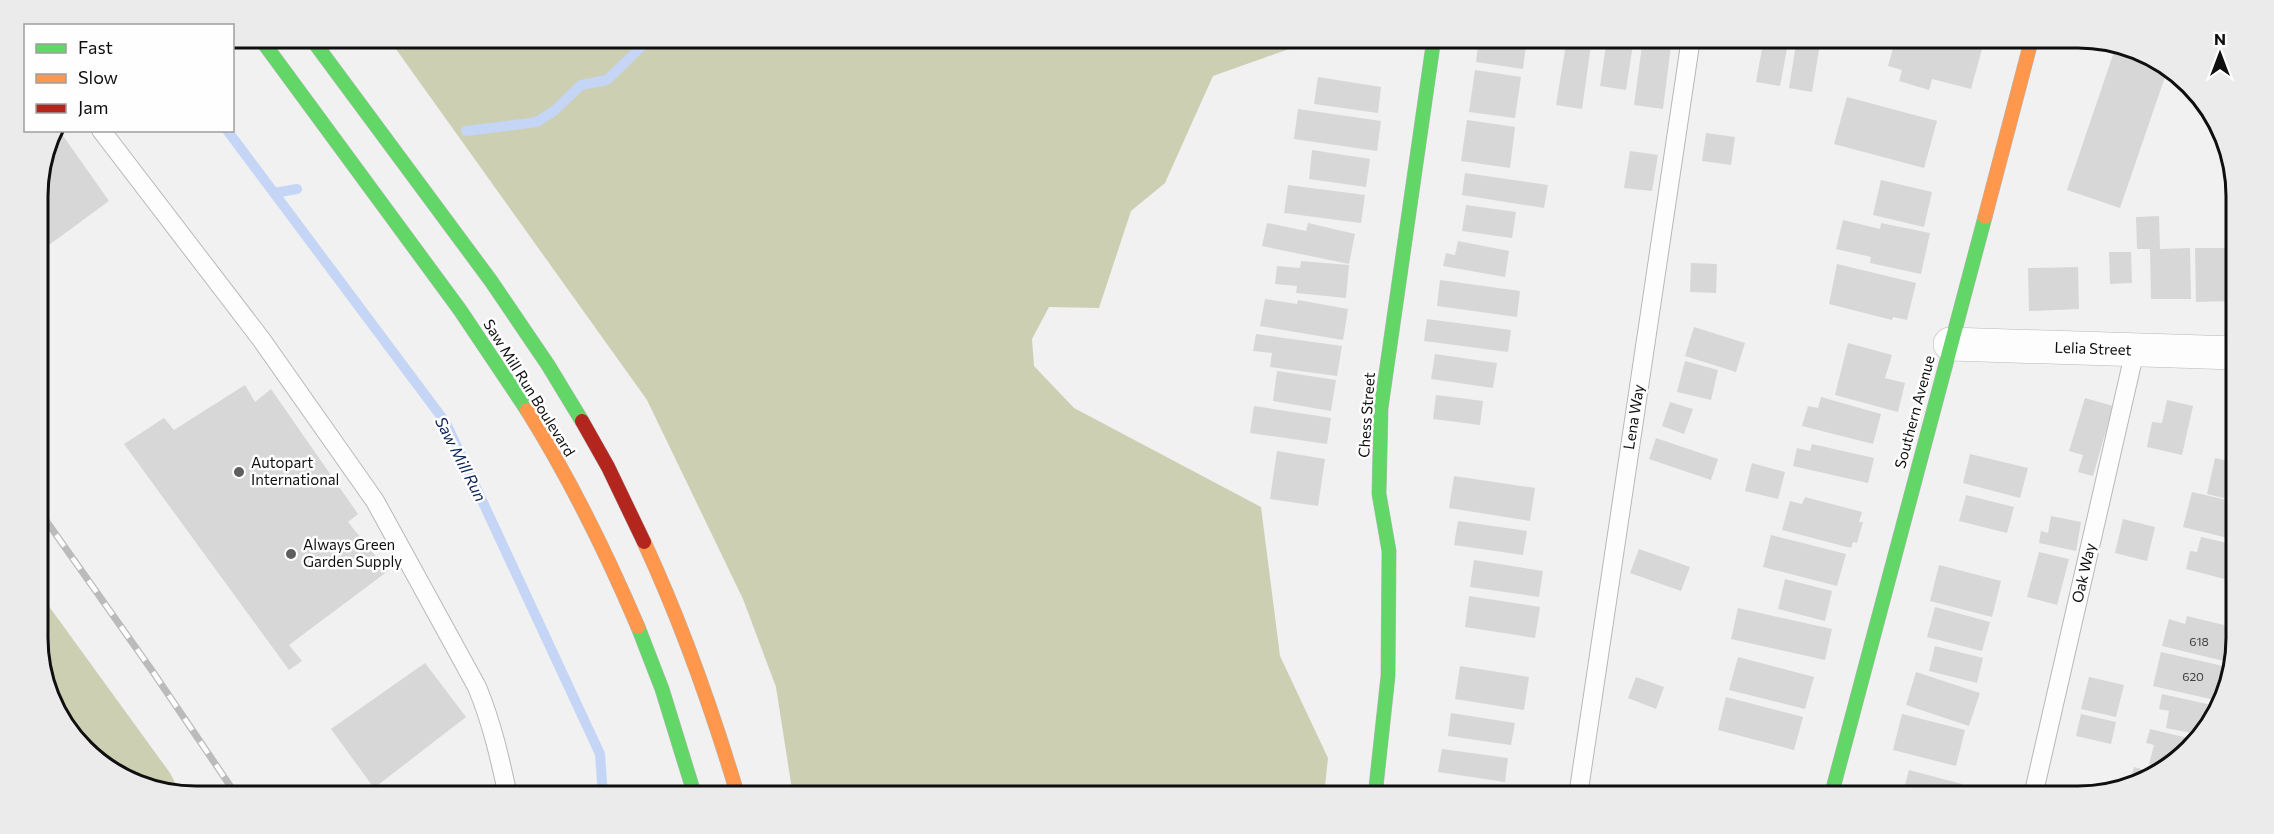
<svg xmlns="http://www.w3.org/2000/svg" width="2274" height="834" viewBox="0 0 2274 834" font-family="Commissioner,sans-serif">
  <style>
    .forest { fill: #cdcfb3 }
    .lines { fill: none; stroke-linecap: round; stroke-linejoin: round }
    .stream { stroke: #c4d5f6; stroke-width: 10 }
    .building { fill: #d7d7d8 }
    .lane-casing { stroke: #b8b8b9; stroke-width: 20 }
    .street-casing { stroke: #b8b8b9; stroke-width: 34 }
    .fast-casing { stroke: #b8b8b9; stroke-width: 15 }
    .slow-casing { stroke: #b8b8b9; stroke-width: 15 }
    .jam-casing { stroke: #b8b8b9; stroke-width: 15 }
    .lane { stroke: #fdfdfd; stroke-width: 18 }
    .street { stroke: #fdfdfd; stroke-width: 33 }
    .fast { stroke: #63d668; stroke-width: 14 }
    .slow { stroke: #ff974d; stroke-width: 14 }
    .jam { stroke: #b3261e; stroke-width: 14 }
    .rail-casing { stroke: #bbbbbc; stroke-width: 7 }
    .rail { stroke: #fefeff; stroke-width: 4.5; stroke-dasharray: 14; stroke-linecap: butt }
    .poi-dot { fill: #5e5e5f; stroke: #fefeff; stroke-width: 2 }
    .labels { text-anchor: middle; stroke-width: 5; stroke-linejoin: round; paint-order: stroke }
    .number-label { font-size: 12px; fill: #414142 }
    .street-label { font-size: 15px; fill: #0f0f10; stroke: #fefeff }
    .poi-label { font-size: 15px; fill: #0f0f10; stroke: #fefeff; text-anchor: start }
    .water-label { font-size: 16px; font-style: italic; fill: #0e245a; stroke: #fefeff }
    .rim { fill: none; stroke: #0f0f10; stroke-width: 3 }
  </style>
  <rect width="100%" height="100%" fill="#f1f1f2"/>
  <g class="forest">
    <polygon points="388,38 1312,38 1309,42 1213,76 1165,183 1131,211 1099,308 1049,307 1032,339 1034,366 1074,408 1261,507 1280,656 1328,758 1324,796 793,796 776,687 743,599 647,400"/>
    <polygon points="40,594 170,773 181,794 145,788 77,742 40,669"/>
  </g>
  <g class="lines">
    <g class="stream">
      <polyline points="227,130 446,423 600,754 603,796"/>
      <polyline points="466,131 537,122 555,110 581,85 607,80 640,48 645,38"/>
      <polyline points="274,193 297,189"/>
    </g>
  </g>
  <g class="building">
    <polygon points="1340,38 1386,38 1385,46 1340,40"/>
    <polygon points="1479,38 1527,38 1523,69 1476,62"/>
    <polygon points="1567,38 1592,38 1582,109 1556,105"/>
    <polygon points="1607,38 1634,38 1626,90 1600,86"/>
    <polygon points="1643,38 1672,38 1663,109 1634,105"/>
    <polygon points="1764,38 1789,38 1780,86 1756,82"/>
    <polygon points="1797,38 1821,38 1812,92 1789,88"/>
    <polygon points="1896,38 1985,38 1971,89 1932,79 1929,90 1899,81 1902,70 1888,66"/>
    <polygon points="2115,49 2154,63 2167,71 2120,208 2067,190"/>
    <polygon points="1475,70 1521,77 1515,118 1469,112"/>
    <polygon points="1318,77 1381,87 1378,113 1314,104"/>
    <polygon points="1847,97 1937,121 1924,168 1834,144"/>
    <polygon points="1298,109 1381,121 1377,151 1294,139"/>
    <polygon points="1467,120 1515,127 1510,168 1461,161"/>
    <polygon points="52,130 59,130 109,201 38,253 38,185"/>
    <polygon points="1706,133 1735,137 1731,165 1702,161"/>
    <polygon points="1312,150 1370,159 1366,187 1309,179"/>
    <polygon points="1630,151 1658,155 1652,191 1624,188"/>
    <polygon points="1465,173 1548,185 1544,208 1462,195"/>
    <polygon points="1881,180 1932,192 1924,227 1873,215"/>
    <polygon points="1288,185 1365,195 1361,223 1284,213"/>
    <polygon points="1466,205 1516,212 1512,238 1462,231"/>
    <polygon points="2159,216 2160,249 2190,248 2191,299 2151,299 2150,249 2137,249 2136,217"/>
    <polygon points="1843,220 1880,229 1881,223 1930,233 1921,274 1870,263 1871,257 1836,249"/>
    <polygon points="1267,223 1306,231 1308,223 1355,234 1349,264 1262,246"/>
    <polygon points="1458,241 1509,251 1505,277 1443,266 1446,253 1455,255"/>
    <polygon points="2195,248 2228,248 2230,301 2196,302"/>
    <polygon points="2109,252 2131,252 2132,283 2110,284"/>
    <polygon points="1301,261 1349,265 1346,298 1296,293 1297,286 1275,284 1277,266 1300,268"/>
    <polygon points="1691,263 1717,264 1716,293 1690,292"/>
    <polygon points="1837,264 1916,283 1907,320 1893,317 1892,320 1829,304"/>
    <polygon points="2078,267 2079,309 2029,311 2028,268"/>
    <polygon points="1440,280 1520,291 1517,317 1437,306"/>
    <polygon points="1265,299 1297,304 1298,300 1348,309 1343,340 1260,326"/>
    <polygon points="1427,319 1511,330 1508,352 1424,341"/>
    <polygon points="1694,327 1745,343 1736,372 1685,356"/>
    <polygon points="1256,334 1342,346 1337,376 1270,367 1272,353 1253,351"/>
    <polygon points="1848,343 1892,355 1885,378 1905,383 1898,412 1835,395"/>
    <polygon points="1435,354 1497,363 1493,388 1431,379"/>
    <polygon points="1685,361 1718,370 1711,400 1677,392"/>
    <polygon points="1277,371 1336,380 1331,411 1273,401"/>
    <polygon points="245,385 255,402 271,389 358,514 348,522 388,571 289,645 302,661 289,670 124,444 164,418 174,430"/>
    <polygon points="1436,395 1483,401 1480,425 1433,419"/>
    <polygon points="1821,397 1881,414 1873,444 1802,426 1808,406 1818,408"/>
    <polygon points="2085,398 2113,406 2093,476 2078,472 2083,455 2069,451"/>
    <polygon points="2167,400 2193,406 2182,455 2147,447 2152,422 2162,423"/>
    <polygon points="1670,402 1693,409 1684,434 1662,426"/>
    <polygon points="1254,406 1331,418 1327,444 1250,433"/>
    <polygon points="2232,436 2236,437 2236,462 2226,460"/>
    <polygon points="1656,438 1718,459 1711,480 1649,459"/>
    <polygon points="1812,444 1874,458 1868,483 1793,466 1797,448 1810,451"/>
    <polygon points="1277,451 1325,459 1318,506 1270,499"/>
    <polygon points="1970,454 2028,468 2020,498 1963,483"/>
    <polygon points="2215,458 2236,463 2236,501 2207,494"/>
    <polygon points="1752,463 1785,472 1778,499 1745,491"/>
    <polygon points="1454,476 1535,488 1530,521 1449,508"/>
    <polygon points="2192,492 2236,502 2236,540 2183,527"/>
    <polygon points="1966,495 2014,507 2007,533 1959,521"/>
    <polygon points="1805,497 1862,512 1859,522 1863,522 1857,543 1853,542 1851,548 1782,530 1790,501 1802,504"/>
    <polygon points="2051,516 2081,522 2076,551 2039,543 2041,531 2048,533"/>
    <polygon points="2123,519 2155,527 2147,561 2115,553"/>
    <polygon points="1458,521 1527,531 1523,555 1454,545"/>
    <polygon points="1771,535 1846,554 1837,586 1763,567"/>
    <polygon points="2201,537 2236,545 2236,582 2186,569 2190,551 2197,552"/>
    <polygon points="1639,549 1690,567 1681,591 1630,573"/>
    <polygon points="2039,552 2069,559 2057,605 2027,597"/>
    <polygon points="1474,560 1543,571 1539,597 1470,587"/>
    <polygon points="1939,565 2001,581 1992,617 1930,601"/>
    <polygon points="1785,579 1832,591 1825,621 1778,609"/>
    <polygon points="1469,596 1540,607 1535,638 1465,627"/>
    <polygon points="1935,607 1990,622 1982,651 1927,637"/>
    <polygon points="1738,608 1832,629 1825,660 1731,639"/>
    <polygon points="2187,616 2236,628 2232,663 2162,646 2169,619 2185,624"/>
    <polygon points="1935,646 1983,658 1977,683 1929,671"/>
    <polygon points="2161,652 2232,668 2228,689 2219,701 2153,686"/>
    <polygon points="1738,657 1814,677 1805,709 1729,690"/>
    <polygon points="425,663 466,717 374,788 331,729"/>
    <polygon points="1460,666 1529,677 1524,710 1455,699"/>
    <polygon points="1916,672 1980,693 1969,726 1906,705"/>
    <polygon points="1636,677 1664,687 1656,709 1628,698"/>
    <polygon points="2089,677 2124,685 2116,717 2081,709"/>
    <polygon points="2162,694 2216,706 2196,734 2166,728 2169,711 2159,709"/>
    <polygon points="1726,697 1803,717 1794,750 1718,730"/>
    <polygon points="1451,713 1515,723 1511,745 1448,736"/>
    <polygon points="1902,714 1965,730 1956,766 1893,750"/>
    <polygon points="2081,714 2116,722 2111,744 2076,736"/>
    <polygon points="2150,729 2192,739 2174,764 2164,768 2149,764 2154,745 2146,743"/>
    <polygon points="1442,749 1508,758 1505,782 1438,772"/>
    <polygon points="2134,767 2149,771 2150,767 2160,770 2130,780"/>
    <polygon points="1909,770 1962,784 1959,796 1902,796"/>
    <polygon points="1732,787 1762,796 1729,796"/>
    <polygon points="1439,790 1473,795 1473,796 1438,796"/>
  </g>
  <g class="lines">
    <defs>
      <g id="lane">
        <path d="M101,130l160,209 114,162 102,186c15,36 23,72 31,109"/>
        <polyline points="1578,796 1691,38"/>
        <polyline points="2033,796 2135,350"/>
      </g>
      <polyline id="street" points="1950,344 2236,353"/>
      <g id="fast">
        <polyline points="260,38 460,310 527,410"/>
        <polyline points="311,38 491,281 548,365 582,421"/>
        <polyline points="638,627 662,689 695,796"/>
        <polyline points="1375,796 1388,676 1389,551 1379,494 1381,408 1434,38"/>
        <polyline points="1831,796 1985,217"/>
      </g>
      <g id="slow">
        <polyline points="1985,217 2032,38"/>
        <path d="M527,410c43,69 79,142 111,217"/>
        <path d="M644,542c38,82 68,167 94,254"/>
      </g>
      <polyline id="jam" points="582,421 608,467 644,542"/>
    </defs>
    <use href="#lane" class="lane-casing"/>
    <use href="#street" class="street-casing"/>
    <use href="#fast" class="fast-casing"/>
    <use href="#slow" class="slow-casing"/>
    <use href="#jam" class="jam-casing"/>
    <use href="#lane" class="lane"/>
    <use href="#street" class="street"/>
    <use href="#fast" class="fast"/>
    <use href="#slow" class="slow"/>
    <use href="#jam" class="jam"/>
    <defs>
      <polyline id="rail" points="40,512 153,672 237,796"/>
    </defs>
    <use href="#rail" class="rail-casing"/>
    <use href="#rail" class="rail"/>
  </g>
  <g class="poi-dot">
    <circle cx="239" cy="472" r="6"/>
    <circle cx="291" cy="554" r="6"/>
  </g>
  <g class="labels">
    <g class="number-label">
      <text x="2199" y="646">618</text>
      <text x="2193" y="681">620</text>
    </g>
    <g class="street-label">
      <text transform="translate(2093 349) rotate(2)" y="5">Lelia Street</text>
      <text transform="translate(529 388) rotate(58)" y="5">Saw Mill Run Boulevard</text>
      <text transform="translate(1915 412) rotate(-75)" y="5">Southern Avenue</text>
      <text transform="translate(1367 415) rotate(-86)" y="5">Chess Street</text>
      <text transform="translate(1634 417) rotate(-81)" y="5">Lena Way</text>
      <text transform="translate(2084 573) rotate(-77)" y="5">Oak Way</text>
    </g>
    <g class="poi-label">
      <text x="251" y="468">Autopart<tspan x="251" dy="17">International</tspan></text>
      <text x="303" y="550">Always Green<tspan x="303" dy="17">Garden Supply</tspan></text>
    </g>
    <g class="water-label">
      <text transform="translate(461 459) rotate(63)" y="6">Saw Mill Run</text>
    </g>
  </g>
  <path d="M0 0H2274V834H0ZM196 48H2078A148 148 0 0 1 2226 196V638A148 148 0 0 1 2078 786H196A148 148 0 0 1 48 638V196A148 148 0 0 1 196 48Z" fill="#ebebec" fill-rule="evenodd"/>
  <path class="rim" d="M196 48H2078A148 148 0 0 1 2226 196V638A148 148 0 0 1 2078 786H196A148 148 0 0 1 48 638V196A148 148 0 0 1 196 48Z"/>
  <rect x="24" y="24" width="210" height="108" fill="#fefeff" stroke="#9e9e9f" stroke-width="1.5"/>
  <rect x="36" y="44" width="30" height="9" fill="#63d668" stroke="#9e9e9f" stroke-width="1.5"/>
  <text x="78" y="54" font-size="18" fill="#0f0f10">Fast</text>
  <rect x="36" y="74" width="30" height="9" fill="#ff974d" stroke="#9e9e9f" stroke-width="1.5"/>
  <text x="78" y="84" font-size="18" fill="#0f0f10">Slow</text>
  <rect x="36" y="104" width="30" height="9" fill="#b3261e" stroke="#9e9e9f" stroke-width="1.5"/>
  <text x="78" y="114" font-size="18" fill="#0f0f10">Jam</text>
  <g transform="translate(2220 54)" stroke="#fefeff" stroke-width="4.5" paint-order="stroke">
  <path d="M0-4.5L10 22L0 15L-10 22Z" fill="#0f0f10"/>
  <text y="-9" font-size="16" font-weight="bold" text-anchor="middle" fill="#0f0f10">N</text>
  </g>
</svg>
